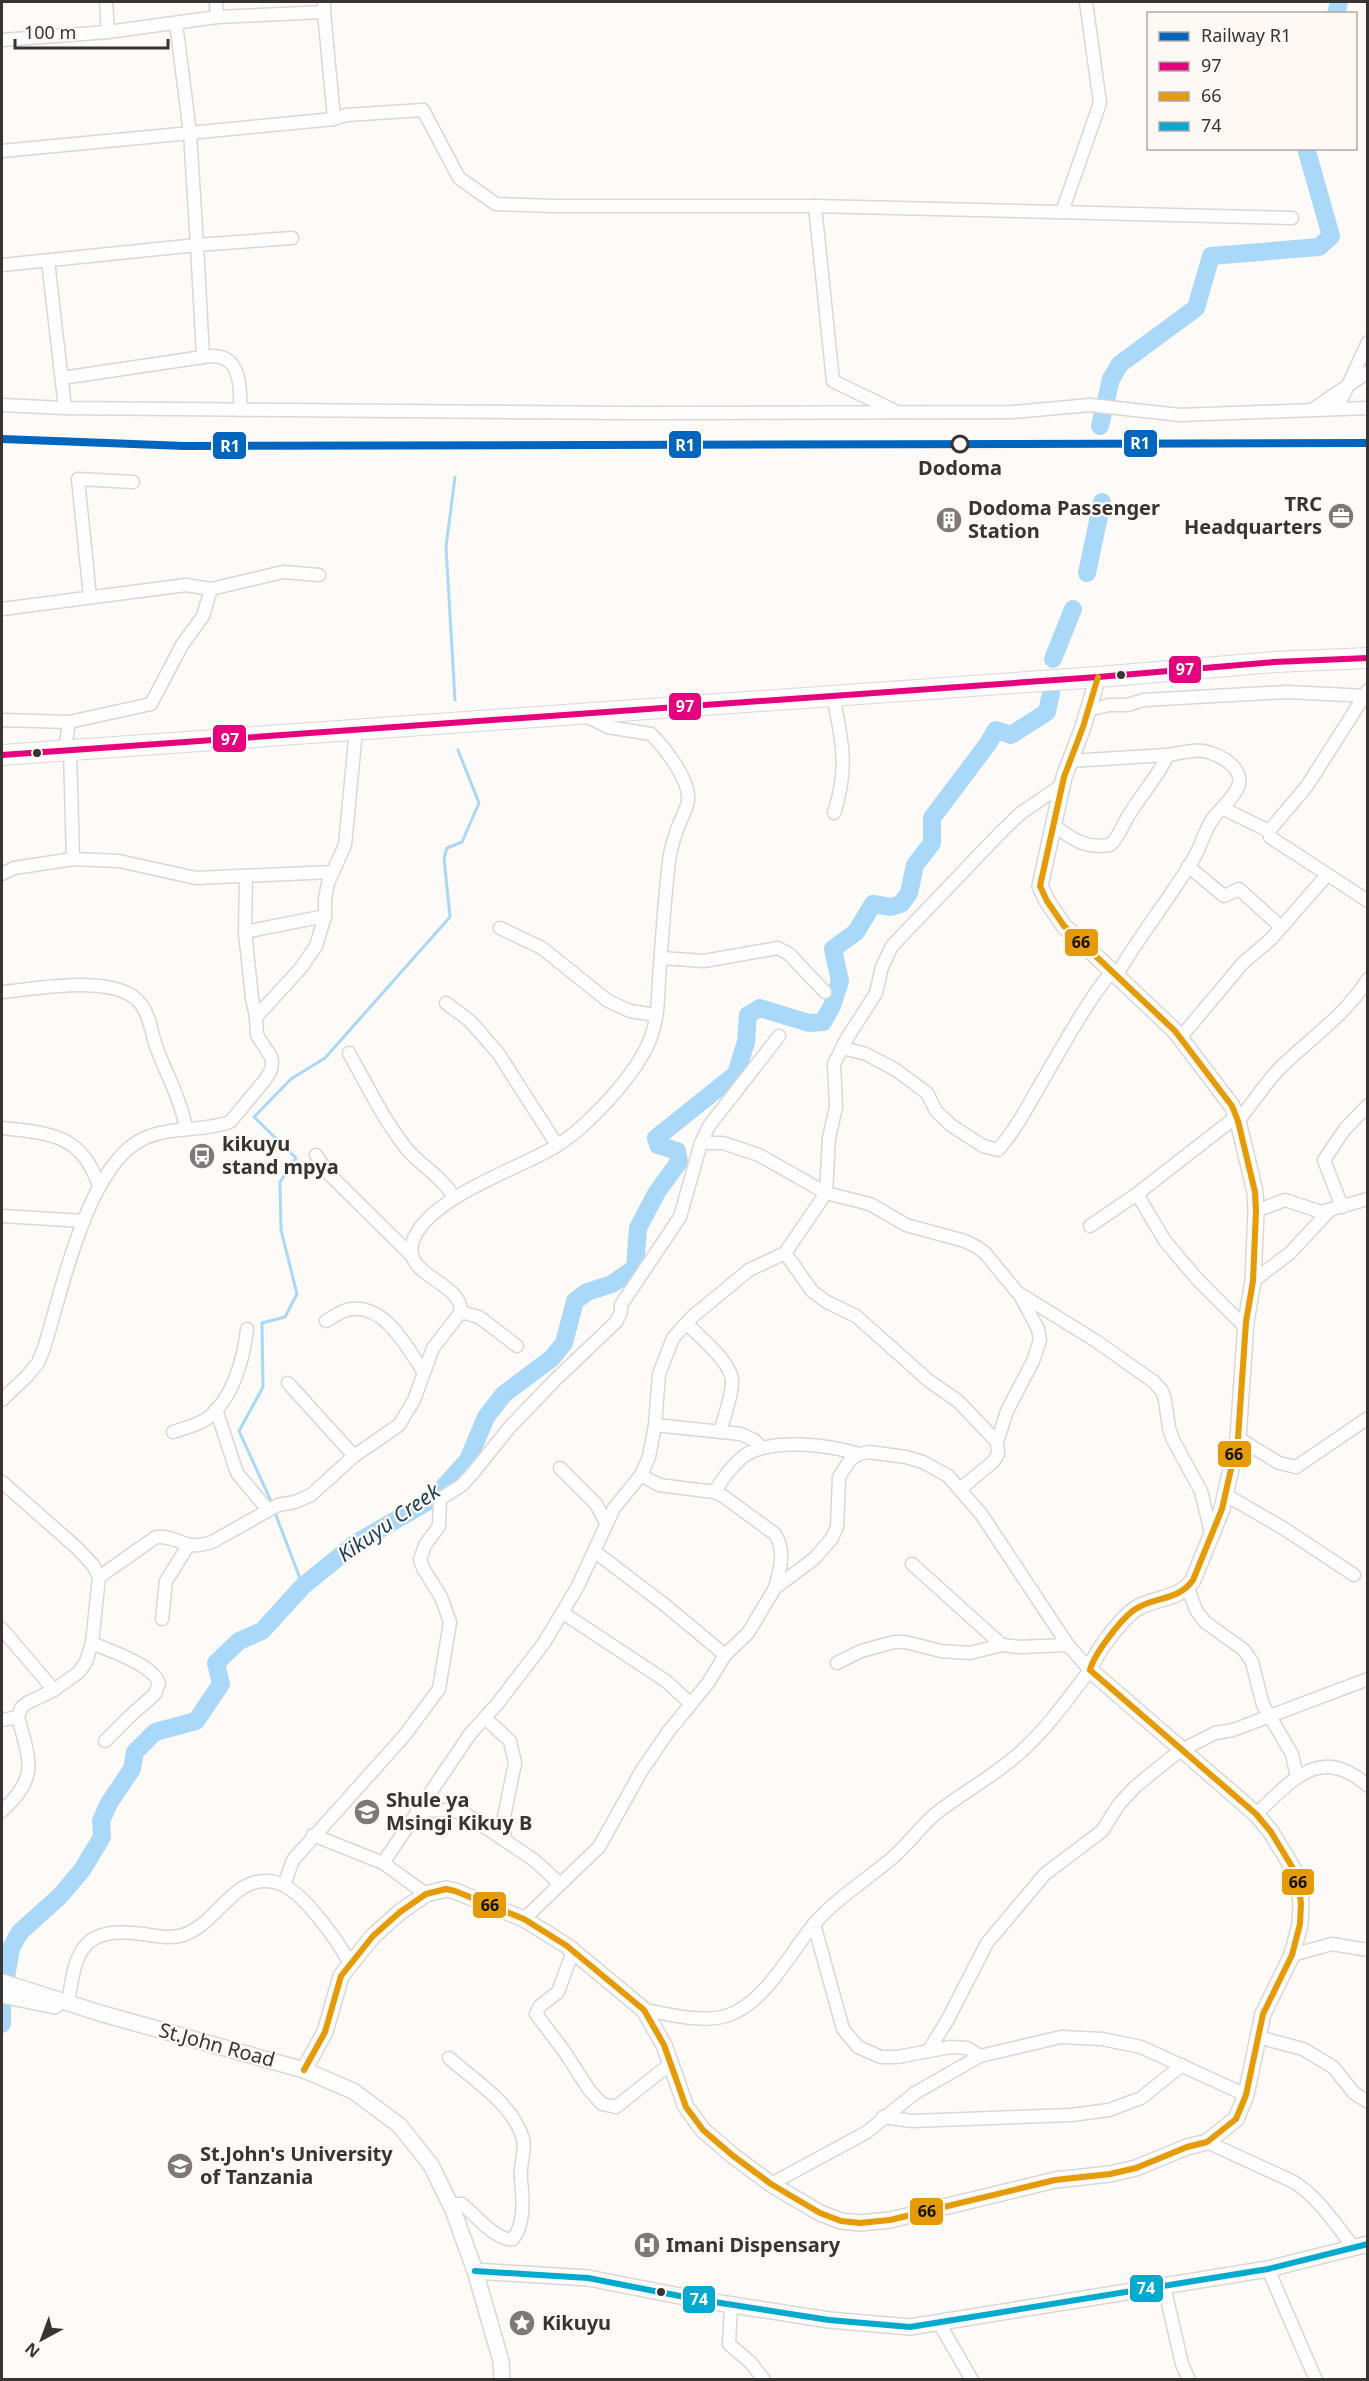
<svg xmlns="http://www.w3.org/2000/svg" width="1369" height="2381" viewBox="0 0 1369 2381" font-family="'Noto Sans',sans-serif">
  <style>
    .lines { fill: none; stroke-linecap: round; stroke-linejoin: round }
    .stream { stroke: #aad8f9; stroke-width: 3 }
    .river { stroke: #aad8f9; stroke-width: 18 }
    .minor-casing { stroke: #dbd7d5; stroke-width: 15 }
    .tertiary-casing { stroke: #dbd7d5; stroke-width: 18 }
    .trunk-casing { stroke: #dbd7d5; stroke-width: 22 }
    .minor { stroke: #fffefe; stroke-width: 12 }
    .tertiary { stroke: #fffefe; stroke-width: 15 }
    .trunk { stroke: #fffefe; stroke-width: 20 }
    .bus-1-casing { stroke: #fff9f6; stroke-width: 10 }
    .bus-2-casing { stroke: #fff9f6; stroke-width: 10 }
    .bus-3-casing { stroke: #fff9f6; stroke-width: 10 }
    .bus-1 { stroke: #e5007d; stroke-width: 6 }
    .bus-2 { stroke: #e49b05; stroke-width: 6 }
    .bus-3 { stroke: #00a9ce; stroke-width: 6 }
    .rail-1-casing { stroke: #fff9f6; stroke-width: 12 }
    .rail-1 { stroke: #0065bd; stroke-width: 8 }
    .stop-dot { fill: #fff9f6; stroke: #393431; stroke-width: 3 }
    .bus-dot { fill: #393431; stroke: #fff9f6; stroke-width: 2 }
    .labels { text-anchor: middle; stroke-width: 4.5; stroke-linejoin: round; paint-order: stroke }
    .stop-label { font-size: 20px; font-weight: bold; fill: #393431; stroke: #fff9f6 }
    .poi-label { font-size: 20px; font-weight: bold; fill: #393431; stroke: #fff9f6; text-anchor: start }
    .street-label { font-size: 20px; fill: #393431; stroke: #fff9f6 }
    .water-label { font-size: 21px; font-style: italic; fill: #1d435b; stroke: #fff9f6 }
    .line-badge { stroke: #fff9f6; stroke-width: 2 }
    .badge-label { font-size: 16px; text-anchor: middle; font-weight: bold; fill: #fff }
    .pale-badge-label { font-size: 16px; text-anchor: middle; font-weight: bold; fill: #111 }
  </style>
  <rect width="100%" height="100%" fill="#fdfaf8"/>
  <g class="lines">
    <g class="stream">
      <polyline points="455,477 446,547 455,700"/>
      <polyline points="271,1501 239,1431 263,1387 262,1323 285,1317 297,1294 281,1230 280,1182 296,1158 254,1117 291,1079 325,1058 450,917 444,858 447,848 462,842 479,803 458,750"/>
      <polyline points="275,1513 303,1586"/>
    </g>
    <g class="river">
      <polyline points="1336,14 1339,2"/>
      <polyline points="1100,426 1111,379 1120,364 1196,308 1211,256 1319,247 1331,236 1306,148"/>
      <polyline points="1087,573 1102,502"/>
      <polyline points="1053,659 1073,609"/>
      <polyline points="2,2024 2,2001 11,1948 20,1932 60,1896 82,1870 102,1837 101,1821 109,1803 132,1769 135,1752 155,1732 196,1721 221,1684 216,1663 239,1641 262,1631 303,1586 356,1543 434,1498 468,1460 486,1417 504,1394 552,1358 564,1343 575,1301 587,1292 612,1284 635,1268 638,1228 657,1192 679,1162 677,1151 658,1145 656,1138 736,1074 746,1042 748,1015 760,1008 809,1023 823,1022 832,1006 840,981 833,949 856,932 873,904 891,907 901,904 909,893 915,865 932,843 932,818 987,745 996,730 1011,735 1047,712 1051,693"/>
    </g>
    <defs>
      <g id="minor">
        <polyline points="106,2 108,32"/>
        <polyline points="324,12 334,119"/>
        <polyline points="217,17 324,12 324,2"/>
        <polyline points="176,23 190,133 334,119 346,115 423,110 459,178 496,204 554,206 815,206 1292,218"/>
        <polyline points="2,40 108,32 217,17 216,2"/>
        <polyline points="2,151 190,133 197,245 2,265"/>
        <polyline points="815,206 833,381 893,410"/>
        <polyline points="1062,212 1100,103 1086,2"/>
        <polyline points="48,261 65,408"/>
        <path d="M203,357c37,-7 38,26 37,53"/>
        <polyline points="62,378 203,357 197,245 292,238"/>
        <polyline points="2,405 65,408 630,413 1013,412 1090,405 1180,415 1368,408"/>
        <polyline points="1337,409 1368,342"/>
        <polyline points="1312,410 1368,372"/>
        <polyline points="211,589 283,572 319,575"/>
        <polyline points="90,597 78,479 133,482"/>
        <polyline points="2,609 186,585 211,589 203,616 182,645 151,704 69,722 2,720"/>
        <polyline points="1368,690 1307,786 1269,831 1270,837 1368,901"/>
        <path d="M833,696c9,44 16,72 1,117"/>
        <polyline points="1088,710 1109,705 1127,705 1144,700 1196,697 1287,692 1368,696"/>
        <polyline points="65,750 69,722"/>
        <polyline points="70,750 73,859"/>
        <path d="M1070,761c32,-2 64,-4 96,-6 15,-1 29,-8 45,-2 12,4 31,15 28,31 -4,14 -20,25 -27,36 -8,12 -11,26 -18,38 -24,40 -54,77 -78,118"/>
        <polyline points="1222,808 1269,831"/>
        <path d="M1053,825c20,14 31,24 57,20 9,-8 11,-17 17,-27 13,-22 30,-40 41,-63"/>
        <polyline points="1188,866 1224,896 1239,889 1281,927"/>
        <polyline points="2,874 14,868 73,859 119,861 196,878 332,872"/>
        <polyline points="500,928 542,948 608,1001 630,1011 656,1015"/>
        <polyline points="245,932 325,916"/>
        <polyline points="661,958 704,961 778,948 789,954 825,992"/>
        <path d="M2,992c34,-3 114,-19 138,11 10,12 11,29 16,43 10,28 25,53 30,83"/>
        <polyline points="446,1003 470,1021 498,1053 557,1145"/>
        <polyline points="256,1017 300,969 316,946 325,916 325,899 328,883 345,845 356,730"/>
        <polyline points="1180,1038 1243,963 1271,939 1327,875"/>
        <path d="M842,1048l24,6 30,16 31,23 9,18 16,15 31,20 15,4c17,-20 29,-42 42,-65 23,-39 44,-79 72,-114"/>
        <path d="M349,1053c18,32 34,66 57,95 16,19 34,27 48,49"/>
        <polyline points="1237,1116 1137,1194 1165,1241 1198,1280 1246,1328"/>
        <path d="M1238,1121c14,-17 26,-36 41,-52 29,-29 67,-54 89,-90"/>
        <path d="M2,1128c47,5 80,6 97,58"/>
        <polyline points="701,1143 723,1143 759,1155 826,1193 870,1204 906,1225 965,1241 977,1247 985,1253 1017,1292 1096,1341 1154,1382 1162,1391 1165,1400 1169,1428 1173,1440 1201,1491 1211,1533"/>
        <polyline points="316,1155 328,1173 412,1256"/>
        <polyline points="1342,1207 1324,1160 1345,1129 1368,1105"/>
        <polyline points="1256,1211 1285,1200 1321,1212 1368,1199"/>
        <polyline points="2,1216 84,1221"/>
        <polyline points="1090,1226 1137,1194"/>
        <polyline points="785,1253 812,1291 827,1302 856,1316 929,1381 958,1401 997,1442 998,1454 993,1462 960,1489"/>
        <polyline points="1253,1281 1290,1253 1329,1211"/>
        <polyline points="461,1312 479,1317 517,1346"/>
        <path d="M326,1321c8,-4 17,-12 26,-12 35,-3 55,39 71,62"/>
        <path d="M686,1323c13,13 46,40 46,58 0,17 -8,35 -12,51"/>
        <polyline points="288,1383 354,1456"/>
        <path d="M2,1400l25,-24 11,-13 6,-15c18,-56 43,-185 101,-210 27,-12 57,-6 85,-16l35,-42 6,-10 1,-8 -1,-5 -14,-22 -1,-18 -4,-19 -7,-66 1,-56"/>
        <polyline points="216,1409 237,1473 268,1510"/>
        <polyline points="655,1425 741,1434 754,1440 762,1448"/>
        <path d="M173,1432c11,-4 26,-7 35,-14 25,-20 36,-60 39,-89"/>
        <polyline points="1238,1438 1279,1463 1296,1467 1368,1418"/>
        <polyline points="997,1442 1007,1411 1033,1361 1040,1340 1038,1329 1020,1295"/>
        <polyline points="560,1468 596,1504 606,1523"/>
        <path d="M641,1475l18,10 55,7 9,4 52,38c11,17 5,35 0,54"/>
        <path d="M2,1482l75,66 16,17 6,12 -7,66 -6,19 -7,10 -25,18 -27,13 -6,5 -3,9c12,45 21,60 -16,94"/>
        <path d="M714,1492c9,-13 17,-26 30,-36 28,-19 85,-11 115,-2"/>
        <polyline points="1226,1495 1283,1528 1354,1575"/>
        <polyline points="594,1551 665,1605 725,1655"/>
        <polyline points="912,1564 1002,1645"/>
        <path d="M99,1577l57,-40c24,-2 26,15 56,5l66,-37 17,-3 16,-7 43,-39 45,-31 15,-25 19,-52 28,-36c0,-33 -63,-35 -47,-74 18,-41 101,-68 139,-90 34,-20 85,-75 98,-111 7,-19 7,-39 8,-59 3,-36 5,-72 9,-108 1,-14 4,-27 9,-40 3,-10 10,-20 11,-30 2,-20 -23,-52 -37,-66l-43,-7 -22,-11"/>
        <polyline points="1188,1588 1196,1610 1205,1622 1244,1650 1252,1662 1263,1705 1292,1754 1297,1777"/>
        <polyline points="563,1613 666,1681 691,1704"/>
        <polyline points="162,1619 166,1581 188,1546"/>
        <polyline points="2,1629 54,1690"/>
        <path d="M92,1643c18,8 60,21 67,40l-4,11 -25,22 -25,25"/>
        <polyline points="837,1663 861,1651 894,1642 905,1642 941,1651 970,1653 1002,1645 1019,1647 1068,1645"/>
        <polyline points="485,1718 510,1741 515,1763 504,1817 505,1839"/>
        <polyline points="2,1720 18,1717"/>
        <polyline points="417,1811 451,1810 467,1815 534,1860 560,1884"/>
        <path d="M1256,1814c36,-33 64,-71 112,-28"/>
        <polyline points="313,1835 383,1863 426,1894"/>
        <polyline points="383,1863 470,1734 498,1703 544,1643 578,1586 614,1508 641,1475 649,1457 655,1425 659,1374 673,1338 692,1317 749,1270 785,1253 826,1193 829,1138 836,1107 834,1064 846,1040 876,993 882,967 892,946 1001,832 1021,813 1062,785"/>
        <polyline points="284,1885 293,1860 404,1736 439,1689 450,1622 441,1597 424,1570 420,1560 425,1545 439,1526 440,1499 462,1485 473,1473 509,1428 554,1381 616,1322 621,1312 621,1305 680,1217 701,1143 709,1126 779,1036"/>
        <path d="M524,1919l75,-72 43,-77 26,-38 40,-49 17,-28 23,-22 27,-45 40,-30 17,-20 5,-11 2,-50 11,-17 9,-6 10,-2 37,5 17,5 25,14 33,38 87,131 22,25c-21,27 -41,56 -67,80 -26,24 -56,40 -84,61 -18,14 -30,33 -48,48 -25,21 -54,39 -76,64 -24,28 -49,79 -86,92 -26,9 -59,-1 -85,-5"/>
        <polyline points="814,1924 843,2029 858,2047 881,2057 897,2057 951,2047 967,2048 980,2056 1061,2037 1102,2039 1141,2047 1246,2095"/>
        <polyline points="573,1951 558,1992 540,2006 536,2014 564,2051 590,2091 602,2104 616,2107 670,2064"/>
        <polyline points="1292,1955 1332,1944 1368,1950"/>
        <path d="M68,2003c8,-54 14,-77 75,-69 13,2 27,5 40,1 25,-8 39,-35 61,-48 11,-7 26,-8 39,-2 22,10 56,57 67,79"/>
        <polyline points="1258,2037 1303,2049 1333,2067 1354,2093 1368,2102"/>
        <polyline points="929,2050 948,2019 987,1943 1045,1874 1102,1831 1119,1804 1136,1786 1178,1752 1215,1733 1233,1730 1368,1679"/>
        <path d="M449,2058c25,22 65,47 74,81 3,13 -4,28 -2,41 2,18 4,44 -8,59 -16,3 -39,-25 -51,-35h-12"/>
        <polyline points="883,2117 912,2121 1071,2115 1109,2110 1141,2098 1182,2065"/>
        <path d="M1207,2142l87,40c26,17 42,43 60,66"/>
        <polyline points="771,2184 867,2132 915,2093 980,2056"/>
        <polyline points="1268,2269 1316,2380"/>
        <polyline points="1164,2286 1182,2364 1189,2380"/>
        <polyline points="731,2305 729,2344 751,2363 764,2380"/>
        <polyline points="939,2323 972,2380"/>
      </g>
      <g id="tertiary">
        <polyline points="2,1982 103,2014 304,2070 353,2091 399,2125 431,2165 453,2210 475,2271 501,2361 502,2380"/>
        <polyline points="2,1995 55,2006"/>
        <path d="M304,2070l21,-38 16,-56 32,-40 27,-24 26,-18 20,-5 9,2 69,28 43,27 77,64 20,35 22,62 17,23 29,25 39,29 49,29 21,8 19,2 30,-3 165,-40 55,-6 26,-6 51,-21 20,-5 29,-23 10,-24 17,-81 29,-59 8,-31 1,-20 -2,-20 -5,-14 -23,-38 -15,-18 -166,-144c4,-16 34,-56 49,-63 19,-10 41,-8 54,-27l29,-71 16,-71 8,-116 7,-41 3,-70 -1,-19 -17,-71 -6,-15 -57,-75 -111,-105 -17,-25 -7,-15 24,-109 19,-50 15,-50"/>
        <polyline points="475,2271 588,2278 695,2299 829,2320 910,2327 1268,2269 1368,2244"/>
      </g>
      <polyline id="trunk" points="2,755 1098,677 1274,662 1368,658"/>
    </defs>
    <use href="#minor" class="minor-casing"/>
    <use href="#tertiary" class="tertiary-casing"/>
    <use href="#trunk" class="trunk-casing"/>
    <use href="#minor" class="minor"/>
    <use href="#tertiary" class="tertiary"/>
    <use href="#trunk" class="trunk"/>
    <defs>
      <polyline id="bus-1" points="2,755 1098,677 1274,662 1368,658"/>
      <path id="bus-2" d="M304,2070l21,-38 16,-56 32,-40 27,-24 26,-18 20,-5 9,2 69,28 43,27 77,64 20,35 22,62 17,23 29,25 39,29 49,29 21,8 19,2 30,-3 165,-40 55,-6 26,-6 51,-21 20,-5 29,-23 10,-24 17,-81 29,-59 8,-31 1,-20 -2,-20 -5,-14 -23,-38 -15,-18 -166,-144c4,-16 34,-56 49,-63 19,-10 41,-8 54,-27l29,-71 16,-71 8,-116 7,-41 3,-70 -1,-19 -17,-71 -6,-15 -57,-75 -111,-105 -17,-25 -7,-15 24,-109 19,-50 15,-50"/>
      <polyline id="bus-3" points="475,2271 588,2278 695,2299 829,2320 910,2327 1268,2269 1368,2244"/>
    </defs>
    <use href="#bus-1" class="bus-1-casing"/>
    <use href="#bus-2" class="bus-2-casing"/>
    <use href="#bus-3" class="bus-3-casing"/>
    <use href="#bus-1" class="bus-1"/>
    <use href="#bus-2" class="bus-2"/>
    <use href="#bus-3" class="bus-3"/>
    <defs>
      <polyline id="rail-1" points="2,439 185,446 1368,443"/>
    </defs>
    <use href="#rail-1" class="rail-1-casing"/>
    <use href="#rail-1" class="rail-1"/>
  </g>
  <defs>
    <symbol id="office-disc" viewBox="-11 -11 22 22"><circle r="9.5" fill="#7e7977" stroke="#fff9f6"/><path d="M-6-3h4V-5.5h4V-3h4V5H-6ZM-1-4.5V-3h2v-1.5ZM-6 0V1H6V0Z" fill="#fff"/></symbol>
    <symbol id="building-disc" viewBox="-11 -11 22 22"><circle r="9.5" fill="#7e7977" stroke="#fff9f6"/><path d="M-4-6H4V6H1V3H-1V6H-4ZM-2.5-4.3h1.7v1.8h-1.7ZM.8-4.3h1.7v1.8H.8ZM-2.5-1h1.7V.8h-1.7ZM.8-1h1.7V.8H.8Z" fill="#fff"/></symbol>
    <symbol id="bus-disc" viewBox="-11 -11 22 22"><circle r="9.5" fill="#7e7977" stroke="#fff9f6"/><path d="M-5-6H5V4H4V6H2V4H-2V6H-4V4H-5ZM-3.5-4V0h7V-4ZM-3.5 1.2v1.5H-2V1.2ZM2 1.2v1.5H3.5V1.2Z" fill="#fff"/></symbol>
    <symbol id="school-disc" viewBox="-11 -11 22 22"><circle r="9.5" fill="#7e7977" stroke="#fff9f6"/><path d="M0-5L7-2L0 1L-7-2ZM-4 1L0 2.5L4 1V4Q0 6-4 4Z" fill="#fff"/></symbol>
    <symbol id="university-disc" viewBox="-11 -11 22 22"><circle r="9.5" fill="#7e7977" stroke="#fff9f6"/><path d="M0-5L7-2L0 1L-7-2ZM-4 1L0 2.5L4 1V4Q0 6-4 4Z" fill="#fff"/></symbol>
    <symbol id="hospital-disc" viewBox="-11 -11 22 22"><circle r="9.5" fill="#7e7977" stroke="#fff9f6"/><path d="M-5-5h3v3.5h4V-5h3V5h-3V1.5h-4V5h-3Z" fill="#fff"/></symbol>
    <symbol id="sight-disc" viewBox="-11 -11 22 22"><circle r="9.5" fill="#7e7977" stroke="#fff9f6"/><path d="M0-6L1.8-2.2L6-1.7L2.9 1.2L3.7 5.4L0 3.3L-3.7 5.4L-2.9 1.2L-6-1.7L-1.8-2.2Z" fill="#fff"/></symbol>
  </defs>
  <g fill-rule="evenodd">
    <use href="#office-disc" x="1326" y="501" width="30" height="30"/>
    <use href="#building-disc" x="934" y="505" width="30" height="30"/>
    <use href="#bus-disc" x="187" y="1141" width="30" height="30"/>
    <use href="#school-disc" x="352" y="1797" width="30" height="30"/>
    <use href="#university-disc" x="165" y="2151" width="30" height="30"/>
    <use href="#hospital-disc" x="632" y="2230" width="30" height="30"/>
    <use href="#sight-disc" x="507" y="2308" width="30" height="30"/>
  </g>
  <circle class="stop-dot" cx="960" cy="444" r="8"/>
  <g class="bus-dot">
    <circle cx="1121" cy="675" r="5"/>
    <circle cx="37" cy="753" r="5"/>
    <circle cx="661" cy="2292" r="5"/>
  </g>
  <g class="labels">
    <g class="stop-label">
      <text x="960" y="475">Dodoma</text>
    </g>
    <g class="poi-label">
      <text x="1322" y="511" text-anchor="end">TRC<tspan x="1322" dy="23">Headquarters</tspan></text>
      <text x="968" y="515">Dodoma Passenger<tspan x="968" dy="23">Station</tspan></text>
      <text x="222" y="1151">kikuyu<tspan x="222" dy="23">stand mpya</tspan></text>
      <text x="386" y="1807">Shule ya<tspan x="386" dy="23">Msingi Kikuy B</tspan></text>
      <text x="200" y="2161">St.John's University<tspan x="200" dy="23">of Tanzania</tspan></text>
      <text x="666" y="2252">Imani Dispensary</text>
      <text x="542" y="2330">Kikuyu</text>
    </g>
    <g class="street-label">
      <text transform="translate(217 2045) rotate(15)" y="7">St.John Road</text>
    </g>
    <g class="water-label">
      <text transform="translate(389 1523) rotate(-35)" y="7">Kikuyu Creek</text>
    </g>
  </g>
  <g class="line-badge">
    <rect x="1123" y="429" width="35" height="29" rx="6" fill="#0065bd"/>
    <rect x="668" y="430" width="34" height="29" rx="6" fill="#0065bd"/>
    <rect x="212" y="431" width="35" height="29" rx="6" fill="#0065bd"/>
    <rect x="1168" y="655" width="34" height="29" rx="6" fill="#e5007d"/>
    <rect x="668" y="692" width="34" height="29" rx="6" fill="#e5007d"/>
    <rect x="212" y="724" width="35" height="29" rx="6" fill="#e5007d"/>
    <rect x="1064" y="928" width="35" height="29" rx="6" fill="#e49b05"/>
    <rect x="1217" y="1440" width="35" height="28" rx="6" fill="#e49b05"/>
    <rect x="1281" y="1868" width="34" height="28" rx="6" fill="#e49b05"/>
    <rect x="472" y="1891" width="35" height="28" rx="6" fill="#e49b05"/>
    <rect x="909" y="2197" width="35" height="29" rx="6" fill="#e49b05"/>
    <rect x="1129" y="2274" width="35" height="29" rx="6" fill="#00a9ce"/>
    <rect x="682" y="2285" width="34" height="29" rx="6" fill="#00a9ce"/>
  </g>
  <g class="badge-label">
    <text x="1140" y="449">R1</text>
    <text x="685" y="451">R1</text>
    <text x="230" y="452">R1</text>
    <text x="1185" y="675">97</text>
    <text x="685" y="712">97</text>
    <text x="230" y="745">97</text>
    <text x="1146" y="2294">74</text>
    <text x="699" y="2305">74</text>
  </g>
  <g class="pale-badge-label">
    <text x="1081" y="948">66</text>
    <text x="1234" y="1460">66</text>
    <text x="1298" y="1888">66</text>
    <text x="490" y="1911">66</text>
    <text x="927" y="2217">66</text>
  </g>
  <rect width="1369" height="2381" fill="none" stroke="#393431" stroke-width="6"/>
  <rect x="1147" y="12" width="210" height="138" fill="#fff9f6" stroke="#b0aaa7" stroke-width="1.5"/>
  <rect x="1159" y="32" width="30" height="9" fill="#0065bd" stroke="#b0aaa7" stroke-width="1.5"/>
  <text x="1201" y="42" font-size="18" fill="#393431">Railway R1</text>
  <rect x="1159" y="62" width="30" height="9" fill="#e5007d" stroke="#b0aaa7" stroke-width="1.5"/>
  <text x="1201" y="72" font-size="18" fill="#393431">97</text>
  <rect x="1159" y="92" width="30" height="9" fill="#e49b05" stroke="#b0aaa7" stroke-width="1.5"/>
  <text x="1201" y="102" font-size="18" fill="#393431">66</text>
  <rect x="1159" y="122" width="30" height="9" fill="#00a9ce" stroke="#b0aaa7" stroke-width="1.5"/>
  <text x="1201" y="132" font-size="18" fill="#393431">74</text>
  <g transform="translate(42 2339) rotate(221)" stroke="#fff9f6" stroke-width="4.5" paint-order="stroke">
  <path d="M0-4.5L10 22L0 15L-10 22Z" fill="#393431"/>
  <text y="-9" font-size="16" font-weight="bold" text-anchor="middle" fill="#393431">N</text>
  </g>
  <path d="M15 39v9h153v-9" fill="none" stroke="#393431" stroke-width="3"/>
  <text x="24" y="39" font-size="18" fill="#393431" stroke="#fff9f6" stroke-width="4.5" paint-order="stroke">100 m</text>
</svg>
